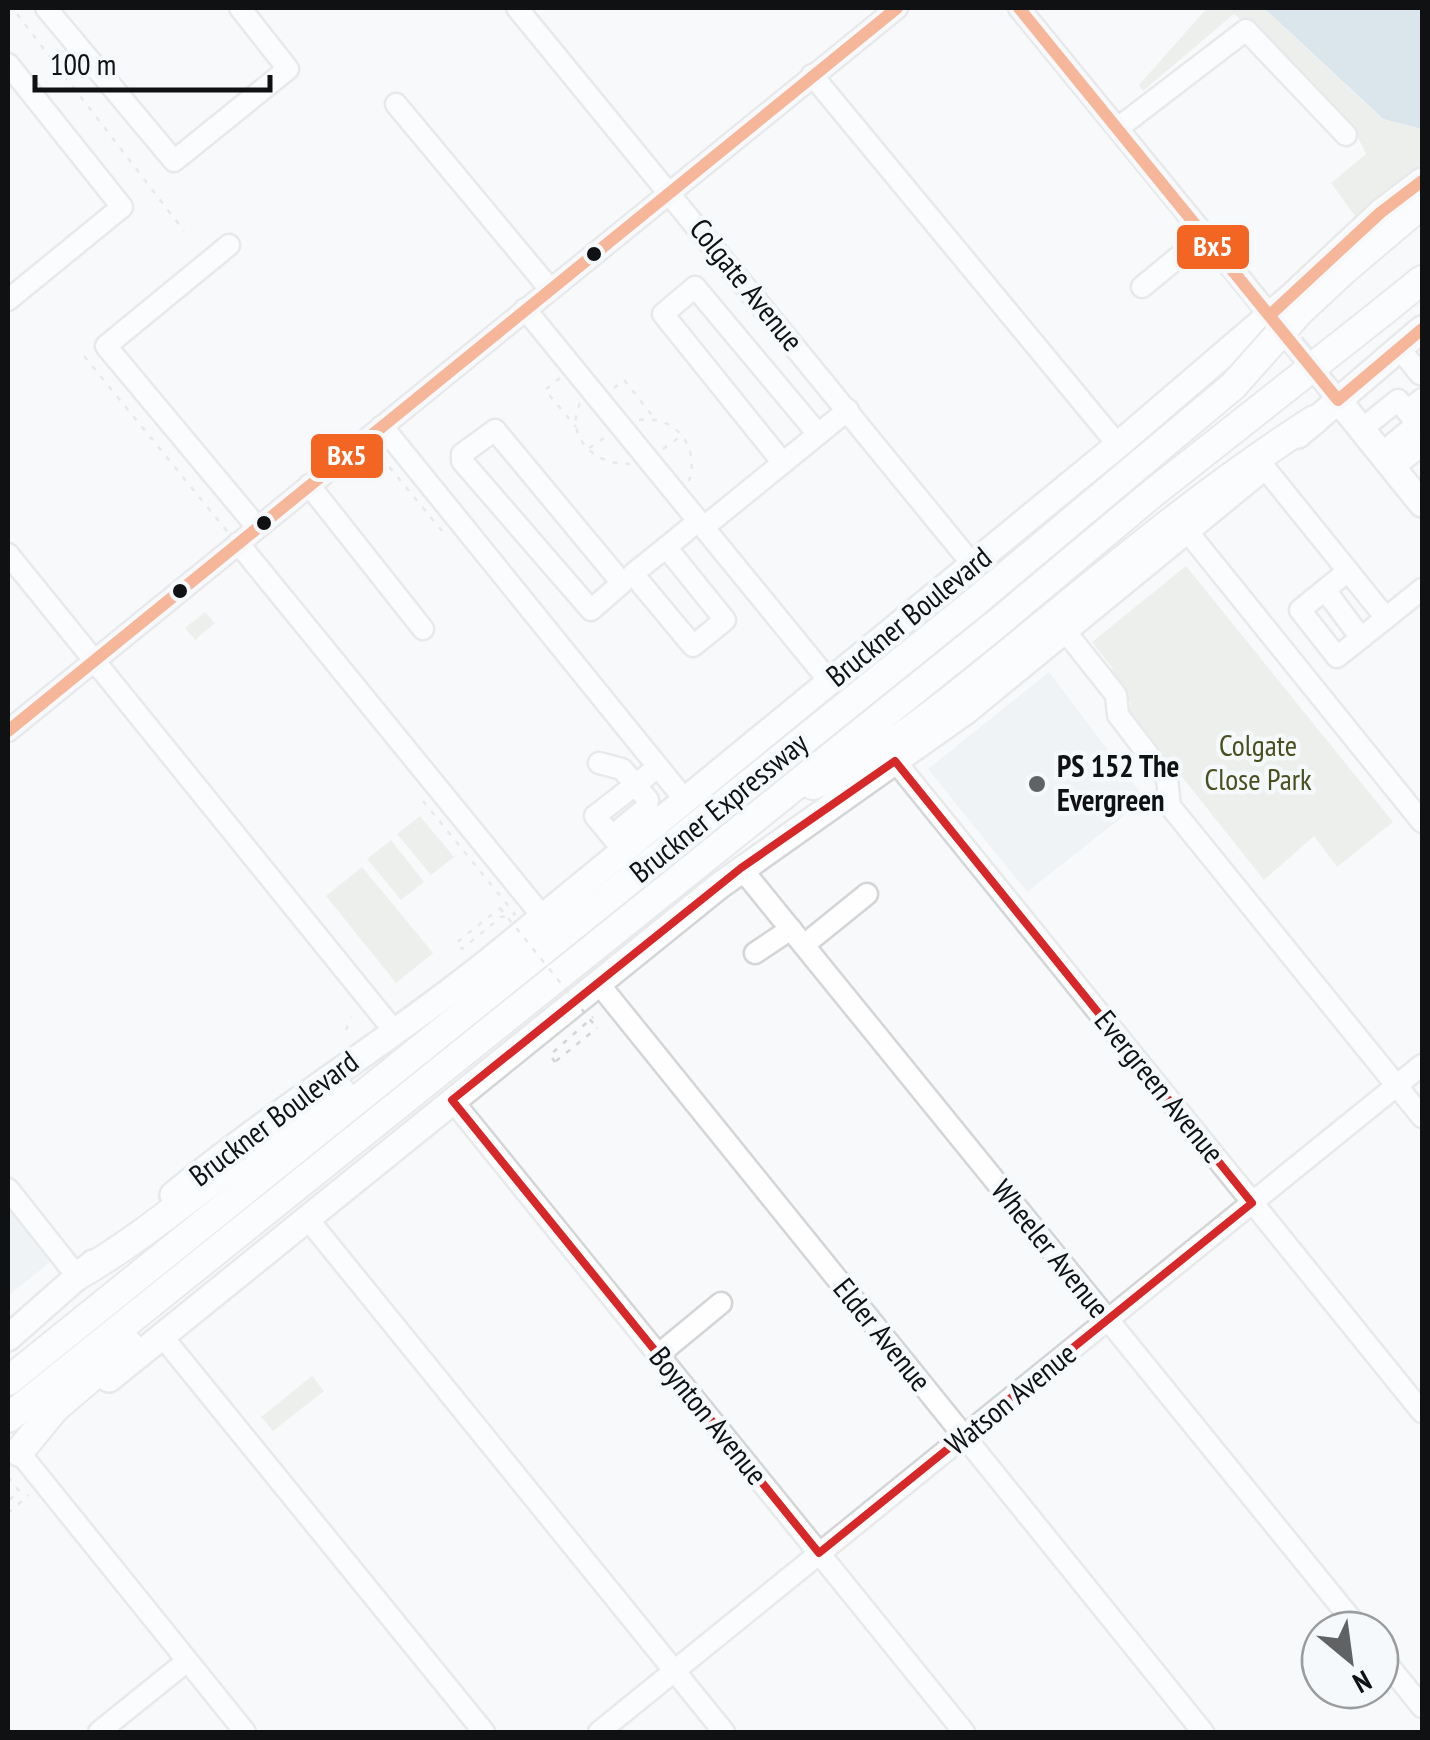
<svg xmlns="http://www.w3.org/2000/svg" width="1430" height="1740" viewBox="0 0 1430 1740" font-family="'PT Sans Narrow',sans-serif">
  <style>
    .built { fill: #e5ebf0 }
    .green { fill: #e0e3d9 }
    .water { fill: #b7ccd9 }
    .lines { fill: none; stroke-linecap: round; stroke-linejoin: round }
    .major-tunnel { stroke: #d4d6d8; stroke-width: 25; stroke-dasharray: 25 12; stroke-linecap: butt }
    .minor-casing { stroke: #d4d5d7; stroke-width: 25 }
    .major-casing { stroke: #d4d5d7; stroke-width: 30 }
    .highway-casing { stroke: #d4d5d7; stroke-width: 32 }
    .path { stroke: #d3d4d5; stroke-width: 2.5; stroke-dasharray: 5 8; stroke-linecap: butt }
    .minor { stroke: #fefefe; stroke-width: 20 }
    .major { stroke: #fefefe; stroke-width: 25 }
    .highway { stroke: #fefefe; stroke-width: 28 }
    .highway-bridge-casing { stroke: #d4d5d7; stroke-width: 32; stroke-linecap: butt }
    .path-bridge { stroke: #d3d4d5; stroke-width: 2.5; stroke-dasharray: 5 8; stroke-linecap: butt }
    .highway-bridge { stroke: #fefefe; stroke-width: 28 }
    .bus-1-casing { stroke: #f6f9fc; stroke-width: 20 }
    .bus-1 { stroke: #f26522; stroke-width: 12 }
    .marked { fill: none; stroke: #d62828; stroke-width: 8; stroke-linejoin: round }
    .bus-dot { fill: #101112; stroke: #f6f9fc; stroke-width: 4 }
    .poi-dot { fill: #616264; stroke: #f6f9fc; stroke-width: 4 }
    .labels { text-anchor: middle; stroke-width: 9; stroke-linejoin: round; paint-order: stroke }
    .street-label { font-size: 30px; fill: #101112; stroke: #f6f9fc }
    .park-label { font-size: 30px; fill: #494f1e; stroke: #f6f9fc }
    .poi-label { font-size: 30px; font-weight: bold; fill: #101112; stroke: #f6f9fc; text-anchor: start }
    .line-badge { stroke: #f6f9fc; stroke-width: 4 }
    .badge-label { font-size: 28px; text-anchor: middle; font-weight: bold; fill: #fff }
  </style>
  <rect width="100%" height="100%" fill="#f7f9fb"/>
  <g class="built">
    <polygon points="1049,672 1145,799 1027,892 928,769"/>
    <polygon points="8,1179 65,1250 8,1296"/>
  </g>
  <g class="green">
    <path d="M1207,8h57l118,111 40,10v35l-67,52 -24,-33 35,-29c-21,-52 -91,-103 -132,-140l-91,77 -4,-6z"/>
    <polygon points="1186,566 1393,822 1337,867 1314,836 1264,880 1128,709 1131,704 1107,672 1113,669 1092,642"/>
    <polygon points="205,612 215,623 195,640 185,628"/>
    <polygon points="420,816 454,857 431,875 397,834"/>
    <polygon points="391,840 424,882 401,900 367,859"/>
    <polygon points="362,867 433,953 396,983 326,896"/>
    <polygon points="312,1376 324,1391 273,1431 261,1417"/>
  </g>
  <polygon class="water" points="1264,8 1422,8 1422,129 1383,119"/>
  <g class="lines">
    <polyline class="major-tunnel" points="1270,315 1338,400"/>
    <defs>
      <g id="minor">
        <polyline points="46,8 174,161 288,69 240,8"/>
        <polyline points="517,8 973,565"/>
        <polyline points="1019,8 1270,315"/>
        <polyline points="8,64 122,207 8,300"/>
        <polyline points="812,75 1118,445"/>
        <polyline points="396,104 550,289"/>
        <polyline points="1118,128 1246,30 1346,135"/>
        <polyline points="229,245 106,346 257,527"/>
        <polyline points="1142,287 1205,235"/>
        <polyline points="525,309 830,682"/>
        <polyline points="1399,348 1420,374"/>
        <polyline points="382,426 685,800"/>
        <polyline points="1362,429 1398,400 1407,411"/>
        <polygon points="495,430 622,583 591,610 462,461 462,454"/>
        <polyline points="1382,453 1417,424 1407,411 1422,399"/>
        <polyline points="783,463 663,314 695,287 818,434"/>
        <polyline points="1264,467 1386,618 1422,589"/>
        <polyline points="1393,468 1422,445"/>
        <polyline points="309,485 423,629"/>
        <polyline points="704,527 848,410"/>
        <polyline points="1187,531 1422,822"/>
        <polyline points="238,543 543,917"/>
        <path d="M666,547l59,73 -32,26 -60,-72c22,-18 44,-35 65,-53"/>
        <polyline points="8,554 395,1032"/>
        <polyline points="1348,571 1300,610 1337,657 1386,618"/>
        <polyline points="1325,590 1361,638"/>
        <polyline points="1065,631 1116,695 1118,715 1167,779 1170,806 1422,1117"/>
        <polyline points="8,731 897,8"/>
        <polyline points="895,761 1422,1412"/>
        <polyline points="599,763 622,769 648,800 646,808 658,823"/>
        <polyline points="612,836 646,808"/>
        <polyline points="624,851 595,816 658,767"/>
        <polyline points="741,868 1360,1630"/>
        <polyline points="804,945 867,894"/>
        <polyline points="755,953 791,929"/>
        <polyline points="599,984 1203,1732"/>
        <polyline points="452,1100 964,1732"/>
        <polyline points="8,1189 77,1276"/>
        <polyline points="307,1218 724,1732"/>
        <polyline points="162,1336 484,1732"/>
        <polyline points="658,1355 721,1303"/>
        <polyline points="19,1452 245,1732"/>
        <polyline points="1380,1655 1422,1707"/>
        <polyline points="99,1732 187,1661"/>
        <polyline points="599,1732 1422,1065"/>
      </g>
      <g id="major">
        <polyline points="1338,400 1422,504"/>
        <polyline points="1298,435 1422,329"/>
        <path d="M173,1195c103,-85 217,-154 321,-238l624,-512 175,-150 87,-82 42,-32"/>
        <polyline points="8,1338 93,1263"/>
        <polyline points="109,1379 719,886 966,711 1254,475"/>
      </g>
      <g id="highway">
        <polyline points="1344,270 1422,204"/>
        <polyline points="1381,313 1422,280"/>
        <path d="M813,785c72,-26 160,-103 220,-152 92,-75 181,-149 281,-213"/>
        <path d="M77,1276c93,-54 170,-132 264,-184"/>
        <polyline points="8,1381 974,603 1233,386"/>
        <polyline points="8,1418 994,626"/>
        <polyline points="19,1452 55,1408 129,1345"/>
      </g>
    </defs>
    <use href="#minor" class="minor-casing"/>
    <use href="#major" class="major-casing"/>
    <use href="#highway" class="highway-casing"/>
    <g class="path">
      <polyline points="17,14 184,231"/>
      <polyline points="84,356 227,531"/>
      <polyline points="560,378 545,390 576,427"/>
      <polyline points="614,388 624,380 655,419"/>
      <path d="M580,403c-16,35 17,63 50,61"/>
      <path d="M639,420c37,-5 61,27 50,61"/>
      <polyline points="589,448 607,436"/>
      <polyline points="663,449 681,436"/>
      <polyline points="381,457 447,537"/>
      <polyline points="423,801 515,914 501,917 462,949 456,943 500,908"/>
      <polyline points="346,1030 351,1017"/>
      <polyline points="556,1061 597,1028"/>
      <polyline points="555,1062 550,1055 593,1017"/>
      <polyline points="8,1477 19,1491 8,1501"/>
      <polyline points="8,1513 29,1495"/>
    </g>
    <use href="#minor" class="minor"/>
    <use href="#major" class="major"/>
    <use href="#highway" class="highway"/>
    <defs>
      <g id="highway-bridge">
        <polyline points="1233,386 1300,311 1344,270"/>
        <polyline points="994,626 1153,493 1381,313"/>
      </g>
    </defs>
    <use href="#highway-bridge" class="highway-bridge-casing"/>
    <polyline class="path-bridge" points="500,908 597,1028"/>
    <use href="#highway-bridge" class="highway-bridge"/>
    <defs>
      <g id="bus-1">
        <polyline points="1019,8 1338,400 1422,329"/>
        <polyline points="1270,315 1380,213 1422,181"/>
        <polyline points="8,731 897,8"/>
      </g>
    </defs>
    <use href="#bus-1" class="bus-1-casing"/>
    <use href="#bus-1" class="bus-1"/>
  </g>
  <path d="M0 0H1430V1740H0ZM895,761l357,442 -433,350 -367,-453 289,-232z" fill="#f7f9fb" fill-opacity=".55" fill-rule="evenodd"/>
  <path class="marked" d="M895,761l357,442 -433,350 -367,-453 289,-232z"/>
  <g class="bus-dot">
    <circle cx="594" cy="254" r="9"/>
    <circle cx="264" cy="523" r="9"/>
    <circle cx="180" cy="591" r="9"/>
  </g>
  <circle class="poi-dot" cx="1037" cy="784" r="10"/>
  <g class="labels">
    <g class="street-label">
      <text transform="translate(746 285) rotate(51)" y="10">Colgate Avenue</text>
      <text transform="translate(909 617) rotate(-39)" y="10">Bruckner Boulevard</text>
      <text transform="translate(719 808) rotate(-39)" y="10">Bruckner Expressway</text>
      <text transform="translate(1159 1087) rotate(51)" y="10">Evergreen Avenue</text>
      <text transform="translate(274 1119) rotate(-37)" y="10">Bruckner Boulevard</text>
      <text transform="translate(1050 1249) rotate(51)" y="10">Wheeler Avenue</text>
      <text transform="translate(882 1335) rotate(51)" y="10">Elder Avenue</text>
      <text transform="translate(1011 1399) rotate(-39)" y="10">Watson Avenue</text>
      <text transform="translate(708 1416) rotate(51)" y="10">Boynton Avenue</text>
    </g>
    <g class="park-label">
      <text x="1258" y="756">Colgate<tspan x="1258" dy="34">Close Park</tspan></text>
    </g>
    <g class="poi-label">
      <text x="1057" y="777">PS 152 The<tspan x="1057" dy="34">Evergreen</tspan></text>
    </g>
  </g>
  <g class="line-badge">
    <rect x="1175" y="223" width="76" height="48" rx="10" fill="#f26522"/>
    <rect x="309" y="432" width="76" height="48" rx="10" fill="#f26522"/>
  </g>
  <g class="badge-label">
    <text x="1213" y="256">Bx5</text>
    <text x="347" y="465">Bx5</text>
  </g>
  <rect width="1430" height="1740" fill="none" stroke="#101112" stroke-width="20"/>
  <g transform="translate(1350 1660) rotate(151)"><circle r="48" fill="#f6f9fc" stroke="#9a9c9e" stroke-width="2.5"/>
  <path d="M0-8L18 38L0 25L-18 38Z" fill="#616264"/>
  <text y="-15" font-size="28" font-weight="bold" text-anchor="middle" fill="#101112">N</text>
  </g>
  <path d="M35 75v15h235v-15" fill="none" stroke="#101112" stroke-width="5"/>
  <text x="50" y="75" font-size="30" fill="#101112" stroke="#f6f9fc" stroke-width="8" paint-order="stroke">100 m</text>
</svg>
